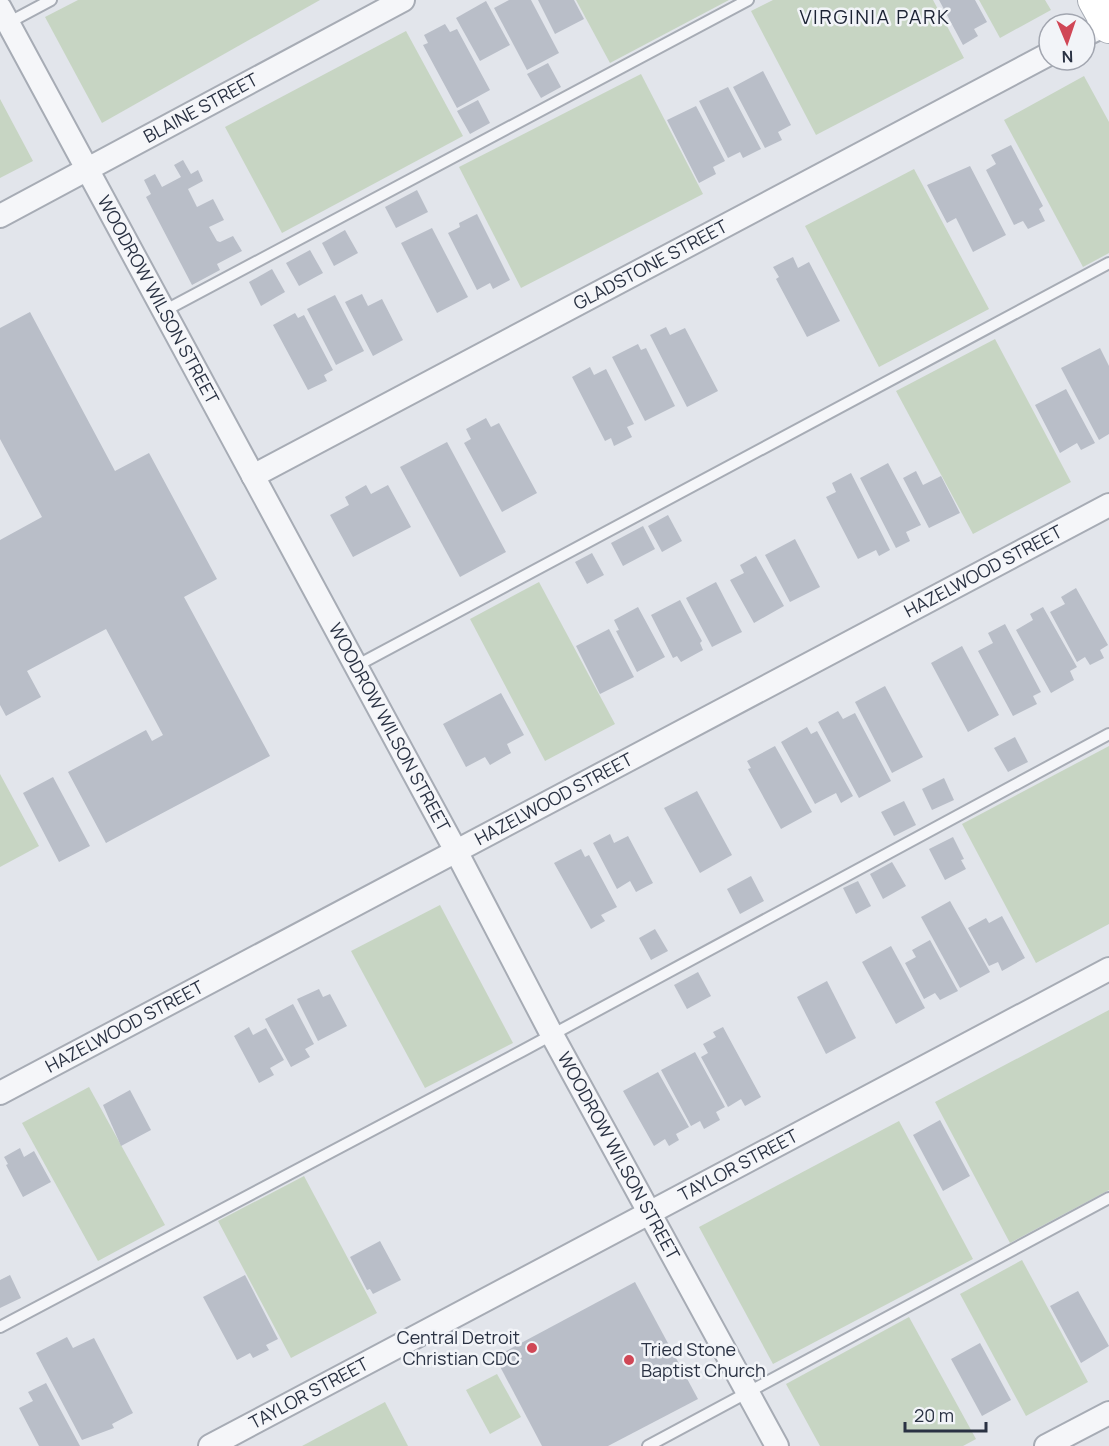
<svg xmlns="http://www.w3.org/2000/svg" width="1109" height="1446" viewBox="0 0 1109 1446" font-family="Manrope,sans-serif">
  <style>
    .green { fill: #c7d5c3 }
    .building { fill: #b9bec8 }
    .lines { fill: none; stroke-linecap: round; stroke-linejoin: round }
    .lane-casing { stroke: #a7acb5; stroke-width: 14 }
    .street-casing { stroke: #a7acb5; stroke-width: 26 }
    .secondary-casing { stroke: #a7acb5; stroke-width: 34 }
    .lane { stroke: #f5f6f9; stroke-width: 10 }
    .street { stroke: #f5f6f9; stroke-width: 22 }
    .secondary { stroke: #fff; stroke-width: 32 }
    .poi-dot { fill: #d04756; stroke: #f2f4f8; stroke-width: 2 }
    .labels { text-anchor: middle; stroke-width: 5; stroke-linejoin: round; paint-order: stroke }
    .street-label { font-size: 18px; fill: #2a3243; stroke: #f2f4f8 }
    .poi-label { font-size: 18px; fill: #2a3243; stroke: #f2f4f8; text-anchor: end }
    .neighbourhood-label { font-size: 20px; letter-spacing: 1.5px; fill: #1c2334; stroke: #f2f4f8 }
  </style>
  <rect width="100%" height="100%" fill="#e2e5eb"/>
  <g class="green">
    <polygon points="78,0 320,0 102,123 45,17"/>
    <polygon points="576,0 729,0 610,63"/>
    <polygon points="773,0 933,0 964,58 816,135 751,11"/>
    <polygon points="979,0 1045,0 1051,10 1000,38"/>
    <polygon points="406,31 463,136 282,233 225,127"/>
    <polygon points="641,74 703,194 521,288 459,167"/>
    <polygon points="1084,76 1109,122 1109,253 1083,267 1004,120"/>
    <polygon points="0,99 33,161 0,178"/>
    <polygon points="914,169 989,309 879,367 805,226"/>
    <polygon points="995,339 1071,482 973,534 896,391"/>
    <polygon points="539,582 615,724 545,761 470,619"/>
    <polygon points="1109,746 1109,924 1036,963 962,824"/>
    <polygon points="0,774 39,846 0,867"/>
    <polygon points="440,905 513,1043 425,1088 351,951"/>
    <polygon points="1109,1010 1109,1190 1010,1243 935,1102"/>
    <polygon points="89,1087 165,1225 98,1261 22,1123"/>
    <polygon points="899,1121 973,1259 773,1364 699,1227"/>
    <polygon points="304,1176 377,1313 291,1358 218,1221"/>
    <polygon points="1022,1260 1088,1382 1026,1416 960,1294"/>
    <polygon points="909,1317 976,1439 963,1446 820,1446 786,1384"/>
    <polygon points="497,1374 521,1417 490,1434 466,1390"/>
    <polygon points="385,1402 408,1446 302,1446"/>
  </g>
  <g class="building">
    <polygon points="509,0 531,0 559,53 527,70 494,8"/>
    <polygon points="538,0 574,0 584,19 555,34"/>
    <polygon points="939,0 975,0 987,22 974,29 978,36 963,45"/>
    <polygon points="486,1 510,45 480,61 456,18"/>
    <polygon points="445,24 450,32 457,29 490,90 457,108 423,45 428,43 424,35"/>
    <polygon points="548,63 561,87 541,98 527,74"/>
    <polygon points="763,71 791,125 778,132 782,140 765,148 733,87"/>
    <polygon points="728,87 761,149 743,158 740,152 728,158 699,101"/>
    <polygon points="478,100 490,123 470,134 457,111"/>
    <polygon points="696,106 725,161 713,167 716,174 699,183 667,120"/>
    <polygon points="1011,145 1043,206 1039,209 1045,221 1028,229 1023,221 1014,225 986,170 996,164 991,155"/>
    <polygon points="183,160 191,174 198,170 203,181 188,189 197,207 213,199 224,220 209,227 217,241 220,242 233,236 242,251 217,264 220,270 192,285 146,197 151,194 144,180 155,174 162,187 181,177 174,165"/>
    <polygon points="970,166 1006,235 973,252 956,218 947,223 927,185"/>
    <polygon points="417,190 428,212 396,228 385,207"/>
    <polygon points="477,214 510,280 493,289 490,283 477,290 448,233 460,227 459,223"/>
    <polygon points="432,228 468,297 437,313 401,243"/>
    <polygon points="345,230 358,253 334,266 322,243"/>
    <polygon points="310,250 323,273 299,286 286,263"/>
    <polygon points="793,257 798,268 809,262 840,321 807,337 776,279 779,277 773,267"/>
    <polygon points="272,269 285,292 261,306 249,282"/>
    <polygon points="362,294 368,306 382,299 403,340 373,356 345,302"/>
    <polygon points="335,295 364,351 336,365 307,309"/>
    <polygon points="30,312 115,471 149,453 217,579 184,597 270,756 106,843 68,772 146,730 152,741 163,735 106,629 27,671 41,697 6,716 0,705 0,540 42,517 0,439 0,328"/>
    <polygon points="295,313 298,318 304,315 333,370 324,375 327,381 308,390 273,325"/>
    <polygon points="666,327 670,335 685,328 718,391 687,407 650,335"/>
    <polygon points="638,344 641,350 646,348 675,406 645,421 612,357"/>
    <polygon points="1100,348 1109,366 1109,434 1099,440 1061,368"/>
    <polygon points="590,367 594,375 606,369 634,424 627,427 632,437 614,446 611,438 605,441 572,377"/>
    <polygon points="1066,389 1095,443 1081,450 1077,443 1060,453 1035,405"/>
    <polygon points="486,418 491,427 499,423 537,493 502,512 464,443 471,439 466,429"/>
    <polygon points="447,442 506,552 460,577 400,467"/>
    <polygon points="888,463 921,525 906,532 910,541 896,548 860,478"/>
    <polygon points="916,471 923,485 941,476 960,513 929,528 903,478"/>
    <polygon points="851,473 890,550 879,556 876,550 858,559 826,497 836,492 832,483"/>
    <polygon points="366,485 371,494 388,485 411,527 353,557 330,515 349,505 345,497"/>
    <polygon points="668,515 682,541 662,552 648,526"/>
    <polygon points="643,526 655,549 623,566 611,543"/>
    <polygon points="795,539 820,587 790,602 765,555"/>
    <polygon points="592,553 604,575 587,584 575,562"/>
    <polygon points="756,556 784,606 754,623 730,580 744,573 740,565"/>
    <polygon points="716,582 742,632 712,647 686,598"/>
    <polygon points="1076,588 1108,645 1100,650 1104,658 1090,665 1085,657 1077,662 1050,612 1065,604 1061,597"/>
    <polygon points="680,600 702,641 700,643 703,650 681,662 677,656 673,658 651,615"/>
    <polygon points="638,607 665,657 637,672 616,631 619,630 614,620"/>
    <polygon points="1043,607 1077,667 1070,671 1074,680 1051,693 1016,630 1033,620 1030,614"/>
    <polygon points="1005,624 1041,692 1033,696 1037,704 1013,716 978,651 993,643 988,633"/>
    <polygon points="609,629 634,677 600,694 576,646"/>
    <polygon points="962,646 999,715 968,732 931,663"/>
    <polygon points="885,686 923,757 892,773 855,702"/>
    <polygon points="501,693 524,735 507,744 511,753 490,765 485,757 466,767 443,724"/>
    <polygon points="838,711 843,719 855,713 891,781 859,798 818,722"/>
    <polygon points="807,727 811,734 817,731 853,796 841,803 836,793 815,804 781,742"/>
    <polygon points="1015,737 1028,762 1008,772 994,748"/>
    <polygon points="775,746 812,812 781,829 748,769 751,768 747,761"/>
    <polygon points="53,777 90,846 59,862 23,793"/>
    <polygon points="944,778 954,800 932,810 922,789"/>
    <polygon points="697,791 732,855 700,873 664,808"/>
    <polygon points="904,801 916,825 894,836 881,812"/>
    <polygon points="610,834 614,843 628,836 653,883 636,892 630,881 617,889 593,843"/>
    <polygon points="953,837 964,859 961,860 966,869 945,880 929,849"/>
    <polygon points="581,849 585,857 589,855 617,907 601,915 605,921 591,929 554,863"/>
    <polygon points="892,862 906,886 883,899 870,874"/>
    <polygon points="751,876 764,901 740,914 727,889"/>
    <polygon points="858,881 871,906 856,914 843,888"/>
    <polygon points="950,901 990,972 960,988 921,917"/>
    <polygon points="1002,916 1025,958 1002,971 998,962 989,966 968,928 986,918 989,923"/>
    <polygon points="655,929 668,951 651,960 639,938"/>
    <polygon points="930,940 958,991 940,1000 935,993 924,999 905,963 916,957 912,950"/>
    <polygon points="891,946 925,1008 896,1024 862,962"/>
    <polygon points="698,972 711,996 687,1009 674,985"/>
    <polygon points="827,981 856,1038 826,1054 797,997"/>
    <polygon points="319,989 323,997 330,994 347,1026 318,1041 297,999"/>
    <polygon points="293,1004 314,1044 305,1049 310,1057 291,1067 265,1019"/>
    <polygon points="249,1027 253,1035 266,1028 284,1060 270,1068 274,1075 259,1083 234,1036"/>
    <polygon points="723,1027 761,1097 745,1106 741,1099 728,1107 701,1057 708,1053 703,1044 716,1037 713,1032"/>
    <polygon points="695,1052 725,1107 716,1112 720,1120 704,1129 700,1121 691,1126 661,1070"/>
    <polygon points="658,1072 689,1127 676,1134 679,1140 669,1146 665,1139 654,1146 623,1091"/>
    <polygon points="130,1090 151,1130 121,1146 103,1105"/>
    <polygon points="940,1120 970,1176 943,1191 913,1135"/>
    <polygon points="20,1148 24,1157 34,1151 51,1182 23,1197 6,1165 8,1164 4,1157"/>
    <polygon points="380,1241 401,1280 373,1294 370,1289 367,1290 350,1257"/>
    <polygon points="10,1275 21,1298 0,1308 0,1280"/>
    <polygon points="245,1275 278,1339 266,1345 269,1350 253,1358 250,1353 237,1360 203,1297"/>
    <polygon points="635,1282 698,1399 608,1446 542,1446 495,1357"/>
    <polygon points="1078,1291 1109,1346 1081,1363 1050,1306"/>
    <polygon points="67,1337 73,1348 94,1338 133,1413 112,1424 114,1428 82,1440 36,1353"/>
    <polygon points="980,1343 1011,1400 982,1416 951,1359"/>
    <polygon points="46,1383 80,1446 39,1446 19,1408 33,1401 28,1392"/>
  </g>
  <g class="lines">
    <defs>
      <g id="lane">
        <polyline points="6,24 51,0"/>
        <polyline points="164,311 748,0"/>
        <polyline points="356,666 1109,263"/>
        <polyline points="0,1327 522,1051 1109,734"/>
        <polyline points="648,1446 1109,1198"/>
      </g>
      <g id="street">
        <path id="s1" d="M0,8l456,843 95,182 226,413"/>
        <polyline points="1085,35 1109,23"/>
        <path id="s2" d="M0,216l403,-216"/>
        <path id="s3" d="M253,476l796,-422"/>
        <path id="s4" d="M0,1093l1109,-588"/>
        <path id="s5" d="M210,1446l899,-477"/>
        <polyline points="1046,1446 1109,1413"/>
      </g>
      <polyline id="secondary" points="1094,0 1109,27"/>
    </defs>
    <use href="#lane" class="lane-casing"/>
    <use href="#street" class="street-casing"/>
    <use href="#secondary" class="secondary-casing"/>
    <use href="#lane" class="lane"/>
    <use href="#street" class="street"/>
    <use href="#secondary" class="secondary"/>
  </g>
  <g class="poi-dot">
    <circle cx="532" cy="1348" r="6"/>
    <circle cx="629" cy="1360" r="6"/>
  </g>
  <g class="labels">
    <g class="street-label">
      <text dy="6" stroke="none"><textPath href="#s2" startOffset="228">BLAINE STREET</textPath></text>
      <text dy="6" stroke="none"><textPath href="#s3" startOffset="450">GLADSTONE STREET</textPath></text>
      <text dy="6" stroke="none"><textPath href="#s1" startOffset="332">WOODROW WILSON STREET</textPath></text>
      <text dy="6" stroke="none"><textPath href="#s4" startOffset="1113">HAZELWOOD STREET</textPath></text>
      <text dy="6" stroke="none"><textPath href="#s1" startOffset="818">WOODROW WILSON STREET</textPath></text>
      <text dy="6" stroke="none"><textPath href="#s4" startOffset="627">HAZELWOOD STREET</textPath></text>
      <text dy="6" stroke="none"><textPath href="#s4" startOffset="141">HAZELWOOD STREET</textPath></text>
      <text dy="6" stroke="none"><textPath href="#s1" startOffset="1304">WOODROW WILSON STREET</textPath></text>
      <text dy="6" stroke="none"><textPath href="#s5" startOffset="598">TAYLOR STREET</textPath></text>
      <text dy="6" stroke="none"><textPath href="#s5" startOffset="112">TAYLOR STREET</textPath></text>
    </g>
    <g class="poi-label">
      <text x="520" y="1344">Central Detroit<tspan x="520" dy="21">Christian CDC</tspan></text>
      <text x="641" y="1356" text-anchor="start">Tried Stone<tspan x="641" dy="21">Baptist Church</tspan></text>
    </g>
    <g class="neighbourhood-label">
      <text x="875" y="24">VIRGINIA PARK</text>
    </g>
  </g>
  <g transform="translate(1067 42) rotate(178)"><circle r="28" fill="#f2f4f8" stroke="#a2a6b0" stroke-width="1.5"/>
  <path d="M0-4.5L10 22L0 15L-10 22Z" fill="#d04756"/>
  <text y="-9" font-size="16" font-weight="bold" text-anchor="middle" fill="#2a3243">N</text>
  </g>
  <path d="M905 1422v9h81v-9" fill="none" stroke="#2a3243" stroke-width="3"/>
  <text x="914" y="1422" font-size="18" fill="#2a3243" stroke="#f2f4f8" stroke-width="4.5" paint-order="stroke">20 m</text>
</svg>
